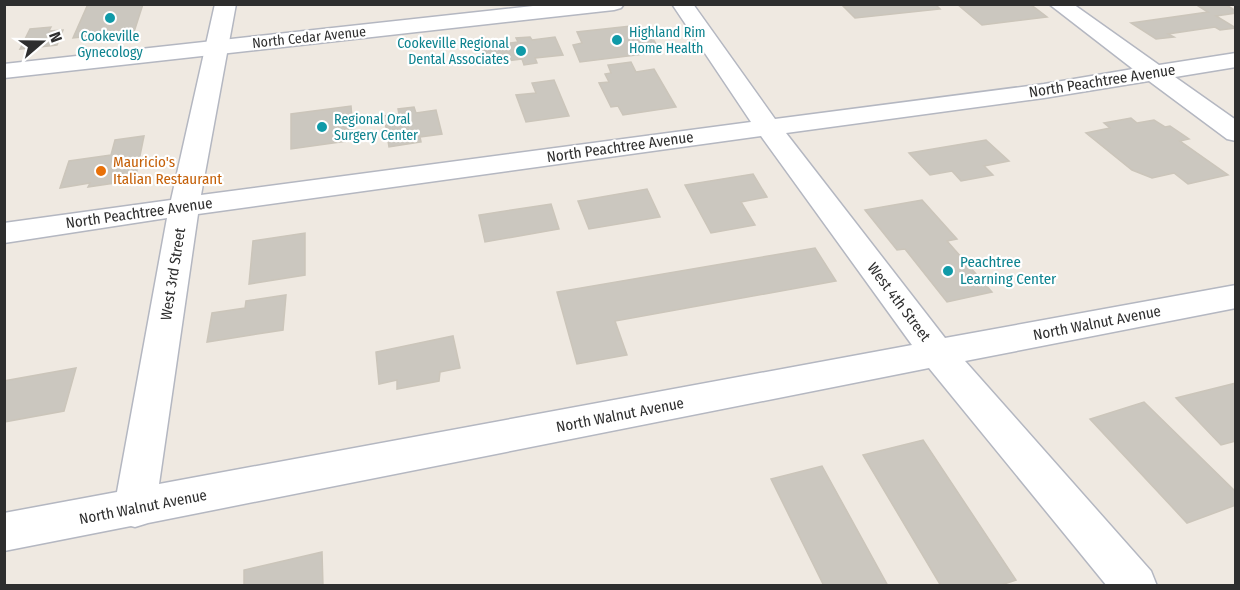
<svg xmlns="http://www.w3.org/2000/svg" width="1240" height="590" viewBox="0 0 1240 590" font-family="'Fira Sans Condensed',sans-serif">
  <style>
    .building { fill: #cbc7bf; stroke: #cbc5ba; stroke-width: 1.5 }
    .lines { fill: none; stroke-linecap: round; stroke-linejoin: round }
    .street-casing { stroke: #b4b7c1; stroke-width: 3 }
    .secondary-casing { stroke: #b4b7c1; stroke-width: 3 }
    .street { fill: #fff; fill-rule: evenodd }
    .secondary { fill: #fff; fill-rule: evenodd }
    .culture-dot { fill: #0f9aa8; stroke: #fff; stroke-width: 2 }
    .food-dot { fill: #e8710a; stroke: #fff; stroke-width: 2 }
    .labels { text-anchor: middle; stroke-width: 4.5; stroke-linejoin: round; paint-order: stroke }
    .far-culture-label { font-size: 14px; fill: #0d838f; stroke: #fff; text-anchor: start }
    .far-street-label { font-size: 14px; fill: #2e2e2e; stroke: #fff }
    .street-label { font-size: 15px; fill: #2e2e2e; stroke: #fff }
    .food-label { font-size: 15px; fill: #c56008; stroke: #fff; text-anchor: start }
    .culture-label { font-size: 15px; fill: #0d838f; stroke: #fff; text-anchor: start }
  </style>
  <rect width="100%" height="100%" fill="#efe9e1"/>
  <g class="building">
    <polygon points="88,4 143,4 134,32 73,38"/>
    <polygon points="856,4 935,4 940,9 855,18 843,6"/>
    <polygon points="957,4 1030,4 1047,17 982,25"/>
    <polygon points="1195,4 1225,4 1236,11 1236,13 1216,16 1236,28 1220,30 1215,27 1168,34 1174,37 1156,39 1131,23 1208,12"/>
    <polygon points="640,25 647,36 651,36 661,52 580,62 573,45 582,43 577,32"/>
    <polygon points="51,27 49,31 63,30 57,45 20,49 30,29"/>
    <polygon points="530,37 532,40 555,37 563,55 535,58 537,63 524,65 522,59 484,64 479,47 518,42 516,38"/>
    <polygon points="631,62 636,72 654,69 676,107 623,115 618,106 611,107 599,83 609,82 605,74 611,73 608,65"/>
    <polygon points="554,80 569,116 526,122 516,95 536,93 532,83"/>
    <polygon points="351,106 354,140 291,149 291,114"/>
    <polygon points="414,107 416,113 436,110 442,134 420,137 421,142 389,147 384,116 399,114 398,109"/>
    <polygon points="1131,118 1137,123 1154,120 1165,127 1170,126 1189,139 1180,141 1228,175 1188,184 1174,173 1152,178 1132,170 1086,133 1110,128 1104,123"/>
    <polygon points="144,136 135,180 88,187 90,183 60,188 69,161 111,155 115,140"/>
    <polygon points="986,140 1009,161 984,166 993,175 961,181 952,171 930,175 909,153"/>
    <polygon points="753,174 767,197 741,202 755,225 711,233 685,185"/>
    <polygon points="647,189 660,217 589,229 578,201"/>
    <polygon points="922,200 957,239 947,241 992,292 947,302 905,249 897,250 865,210"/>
    <polygon points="551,204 559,229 485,242 479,215"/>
    <polygon points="305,233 305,275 249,284 253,241"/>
    <polygon points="815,248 836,281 615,321 627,355 577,364 557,292"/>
    <polygon points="286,295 283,330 207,342 212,313 245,308 246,301"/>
    <polygon points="453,336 460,368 440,372 439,381 397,389 397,380 379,384 376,352"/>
    <polygon points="76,368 64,411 4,422 4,381"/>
    <polygon points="1236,383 1236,441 1221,445 1176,398"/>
    <polygon points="1144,402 1236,492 1236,505 1187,523 1090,419"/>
    <polygon points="923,440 1016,580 998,586 941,586 863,455"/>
    <polygon points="822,466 888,586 824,586 771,479"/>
    <polygon points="322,552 323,586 244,586 244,570"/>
  </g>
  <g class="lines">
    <defs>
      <path id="street" d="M215,4h21l-35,191 550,-73 -79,-118h21l82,115 269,-35 89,-15 -84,-65h24l86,61 77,-12v14l-61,10 61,43v21l-9,-2 -78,-58 -105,17 -258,35 159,205 291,-53v23l-271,53 186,210 6,15h-50l-178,-218 -781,155 -13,4 -4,-1 -127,25v-38l113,-21 50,-274 -163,25v-20l167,-23zM761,136l151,209 -753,139 39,-270z"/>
      <polygon id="secondary" points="551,4 624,4 621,8 614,10 4,78 4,64"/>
    </defs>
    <use href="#street" class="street-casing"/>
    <use href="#secondary" class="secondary-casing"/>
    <use href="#street" class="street"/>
    <use href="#secondary" class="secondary"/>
  </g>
  <g class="culture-dot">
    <circle cx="110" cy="18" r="6"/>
    <circle cx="617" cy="40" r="6"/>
    <circle cx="521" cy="51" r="6"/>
    <circle cx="322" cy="127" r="6"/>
    <circle cx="948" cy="271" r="6"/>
  </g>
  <circle class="food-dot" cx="101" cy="171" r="6"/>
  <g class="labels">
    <g class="far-culture-label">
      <text x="629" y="37">Highland Rim<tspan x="629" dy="16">Home Health</tspan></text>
      <text x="110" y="41" text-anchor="middle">Cookeville<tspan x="110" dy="16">Gynecology</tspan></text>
      <text x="509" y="48" text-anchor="end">Cookeville Regional<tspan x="509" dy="16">Dental Associates</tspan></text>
      <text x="334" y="124">Regional Oral<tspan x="334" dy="16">Surgery Center</tspan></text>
    </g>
    <g class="far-street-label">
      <text transform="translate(309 37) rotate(-6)" y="5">North Cedar Avenue</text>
    </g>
    <g class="street-label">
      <text transform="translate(1102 81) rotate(-9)" y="5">North Peachtree Avenue</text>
      <text transform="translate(620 147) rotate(-8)" y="5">North Peachtree Avenue</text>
      <text transform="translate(139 213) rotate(-8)" y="5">North Peachtree Avenue</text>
      <text transform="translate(173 274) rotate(-81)" y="5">West 3rd Street</text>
      <text transform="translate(899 302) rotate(53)" y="5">West 4th Street</text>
      <text transform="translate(1097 323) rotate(-11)" y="5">North Walnut Avenue</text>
      <text transform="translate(620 415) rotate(-11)" y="5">North Walnut Avenue</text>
      <text transform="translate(143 507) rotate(-11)" y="5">North Walnut Avenue</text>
    </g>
    <g class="food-label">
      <text x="113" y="167">Mauricio's<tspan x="113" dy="17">Italian Restaurant</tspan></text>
    </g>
    <g class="culture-label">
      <text x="960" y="267">Peachtree<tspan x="960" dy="17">Learning Center</tspan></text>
    </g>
  </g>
  <rect width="1240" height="590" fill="none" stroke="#2e2e2e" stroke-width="12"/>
  <g transform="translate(42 42) rotate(70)" stroke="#ffffff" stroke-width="4.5" paint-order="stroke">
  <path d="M0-4.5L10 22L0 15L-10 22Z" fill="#2e2e2e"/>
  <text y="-9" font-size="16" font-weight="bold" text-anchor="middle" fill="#2e2e2e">N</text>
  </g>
</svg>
